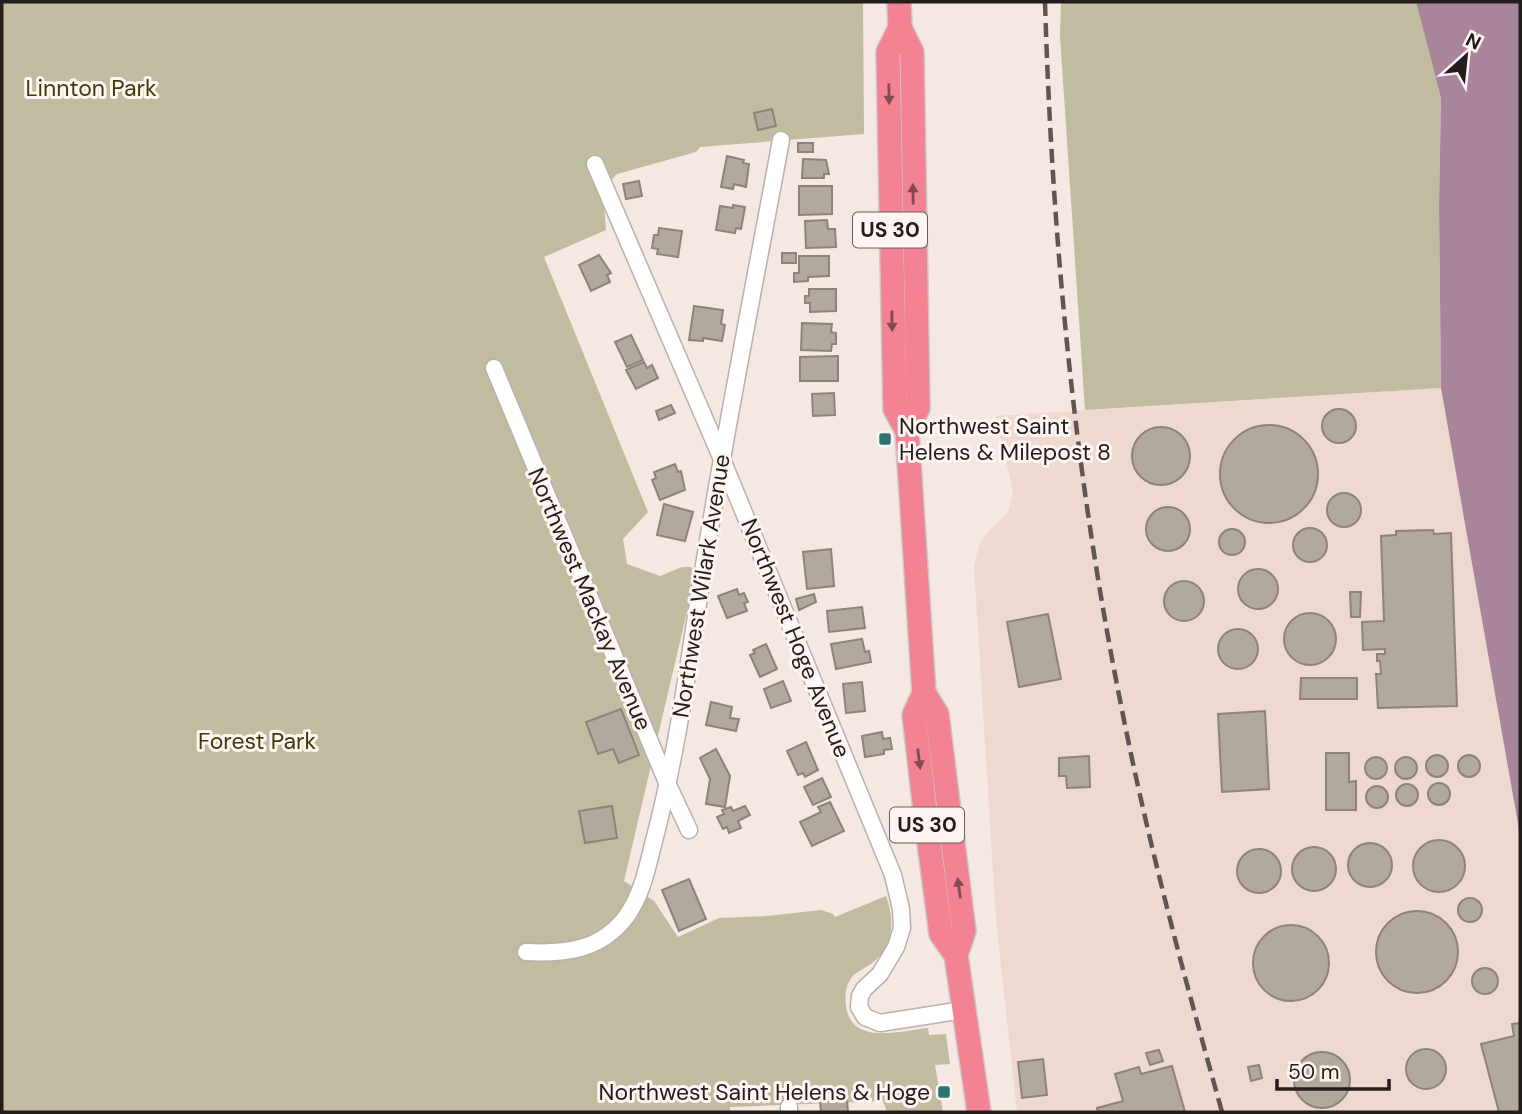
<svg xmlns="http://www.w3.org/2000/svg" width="1522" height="1114" viewBox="0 0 1522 1114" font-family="'DM Sans',sans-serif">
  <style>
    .built { fill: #eed8cf }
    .green { fill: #bfbc9f }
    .water { fill: #a8859a }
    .building { fill: #b1a99e; stroke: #8c847a; stroke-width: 2 }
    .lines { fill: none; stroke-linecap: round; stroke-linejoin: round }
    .minor-casing { stroke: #bdafaa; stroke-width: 19 }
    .highway-casing { stroke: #cac9c9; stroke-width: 26 }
    .minor { stroke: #fff; stroke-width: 16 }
    .highway { stroke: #f38292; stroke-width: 23 }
    .rail { stroke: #5e5653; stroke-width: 4.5; stroke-dasharray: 14 7; stroke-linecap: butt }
    .oneway { fill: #814b51 }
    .poi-dot { fill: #2a7472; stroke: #fef5f2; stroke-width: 2.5 }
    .labels { text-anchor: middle; stroke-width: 6; stroke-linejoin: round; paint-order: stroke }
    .shield { fill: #fef5f2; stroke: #655e5c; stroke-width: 2 }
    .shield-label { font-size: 21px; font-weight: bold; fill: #231e1c }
    .park-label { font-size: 23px; fill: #403a0b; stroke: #fef5f2 }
    .poi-label { font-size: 23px; fill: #231e1c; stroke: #fef5f2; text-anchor: start }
    .street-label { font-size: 23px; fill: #231e1c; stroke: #fef5f2 }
  </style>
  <rect width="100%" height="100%" fill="#f5e7e1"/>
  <polygon class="built" points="1441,388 1520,835 1520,1112 1017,1112 996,920 974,566 980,543 990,530 1008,512 1013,492 996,416"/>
  <g class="green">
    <path d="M2,2h861l1,132 -164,13 -4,5 -79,22 -14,16 3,40 -62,27 104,255 -25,27 4,25 33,12 22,-9h9l5,6 -72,308 30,20 24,36 41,-19 48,-2 54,-6 12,4 2,3 51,-21c9,25 8,51 -15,68 -7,5 -17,8 -21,16 -5,8 -5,18 -4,26 5,40 54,25 82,22l1,7 17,-1 4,30 -15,1 8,47h-56l-4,-11 -153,6v5h-728z"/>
    <polygon points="1061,2 1416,2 1441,98 1439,205 1441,388 1085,410 1060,36"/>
  </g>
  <polygon class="water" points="1416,2 1520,2 1520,835 1441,388 1439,205 1441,98"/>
  <g class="building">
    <polygon points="772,109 776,126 758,130 754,113"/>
    <rect x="798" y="143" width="15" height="9"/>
    <polygon points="727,156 744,160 743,163 749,164 746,187 734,184 733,189 721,187"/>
    <polygon points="803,159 826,160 829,174 824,174 824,178 802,178"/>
    <polygon points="639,181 642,196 626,199 623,184"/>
    <polygon points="799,186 832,186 832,214 799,215"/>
    <polygon points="733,205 745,207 741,229 736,228 735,233 716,230 720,206 733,208"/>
    <polygon points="827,220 828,229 835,229 836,247 806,248 805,221"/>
    <polygon points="659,228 682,231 678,257 657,254 658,249 652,248 654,235 658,235"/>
    <rect x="782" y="253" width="14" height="10"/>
    <polygon points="599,255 611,273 607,275 610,282 591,291 579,265"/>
    <polygon points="799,256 829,256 829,276 808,277 808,281 794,282 794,273 799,273"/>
    <polygon points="809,289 836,289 836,311 810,312 810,303 805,303 805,296 809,296"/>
    <polygon points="694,306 723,310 721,324 725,325 722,341 703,338 703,341 689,340"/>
    <polygon points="802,323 832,324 831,332 836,333 836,344 832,344 831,351 801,350"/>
    <polygon points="631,335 643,360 627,367 615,342"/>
    <polygon points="838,356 838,381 800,381 800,357"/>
    <polygon points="644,362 647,368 652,365 658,378 636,389 626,370"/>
    <polygon points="834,393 835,415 813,416 812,394"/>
    <polygon points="671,405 675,413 659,420 656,411"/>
    <circle cx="1339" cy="426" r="17"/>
    <circle cx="1269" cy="474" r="49"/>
    <circle cx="1161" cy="456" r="29"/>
    <polygon points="675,464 678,472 681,471 685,490 660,500 652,480 656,478 654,472"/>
    <circle cx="1344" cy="510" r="17"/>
    <polygon points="664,504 693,512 685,541 657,535"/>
    <circle cx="1168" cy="529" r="22"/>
    <circle cx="1310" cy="545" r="17"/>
    <circle cx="1232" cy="542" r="13"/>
    <polygon points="1433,530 1434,534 1451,533 1457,706 1378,708 1376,674 1381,674 1380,661 1377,661 1377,654 1385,654 1385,649 1363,650 1362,622 1384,621 1381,536 1396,535 1396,531"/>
    <polygon points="831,549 834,586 807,589 803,552"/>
    <circle cx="1258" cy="589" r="20"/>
    <circle cx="1184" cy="601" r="20"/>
    <polygon points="737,589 739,595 744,593 748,602 744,603 747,611 727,618 718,596"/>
    <polygon points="1350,592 1361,592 1360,617 1351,617"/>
    <polygon points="814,594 816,602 799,610 796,599"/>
    <polygon points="862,607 865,628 829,632 827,611"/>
    <circle cx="1310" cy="639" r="26"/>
    <polygon points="1048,614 1061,679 1019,687 1007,622"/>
    <circle cx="1238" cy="649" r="20"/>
    <polygon points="862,639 865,652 869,651 871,662 836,669 831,644"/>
    <polygon points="766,644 777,669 760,677 750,655 755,653 753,650"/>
    <polygon points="1301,678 1357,678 1357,699 1300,699"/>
    <polygon points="783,681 791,701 771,708 764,689"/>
    <polygon points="862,682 865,711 846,713 843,684"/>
    <polygon points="711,702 732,707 730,718 739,719 736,731 706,725"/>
    <polygon points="621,709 639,755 619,763 613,749 598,754 586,722"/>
    <polygon points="1265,711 1269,789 1222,792 1218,714"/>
    <polygon points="882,732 883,739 890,738 892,749 884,750 884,754 865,757 862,736"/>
    <polygon points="806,742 818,770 805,777 803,773 798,775 787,751"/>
    <polygon points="716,749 730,776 725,807 706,804 710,779 700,758"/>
    <polygon points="1326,753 1349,753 1349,782 1356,781 1356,810 1326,810"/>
    <circle cx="1437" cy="766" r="11"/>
    <circle cx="1469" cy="766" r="11"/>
    <polygon points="1089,756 1090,787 1067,788 1066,776 1059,776 1059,758"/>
    <circle cx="1406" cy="768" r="11"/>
    <circle cx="1376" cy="768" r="11"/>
    <polygon points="822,778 831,797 813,805 804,787"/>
    <circle cx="1439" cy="794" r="11"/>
    <circle cx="1407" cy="795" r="11"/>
    <circle cx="1377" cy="797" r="11"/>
    <polygon points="830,802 844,831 812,846 800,822 821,812 818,807"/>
    <polygon points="612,806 617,838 585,843 579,811"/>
    <polygon points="745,806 750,815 738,821 741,828 729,833 727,827 723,829 717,817 724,814 722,810 731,807 733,811"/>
    <circle cx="1439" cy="866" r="26"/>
    <circle cx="1370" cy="865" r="22"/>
    <circle cx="1314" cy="869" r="22"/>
    <circle cx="1259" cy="871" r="22"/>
    <polygon points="689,879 706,919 679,931 662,890"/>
    <circle cx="1470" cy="910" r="12"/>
    <circle cx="1417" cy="952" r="41"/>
    <circle cx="1291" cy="963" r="38"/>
    <circle cx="1485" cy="981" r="13"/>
    <polygon points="1520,1023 1520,1112 1499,1112 1481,1044 1514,1036 1512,1024"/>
    <circle cx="1426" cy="1069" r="20"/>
    <polygon points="1159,1050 1163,1061 1150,1065 1146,1053"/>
    <circle cx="1322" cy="1080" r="28"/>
    <polygon points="1043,1059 1047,1095 1022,1098 1018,1062"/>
    <polygon points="1259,1065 1262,1078 1251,1081 1248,1067"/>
    <polygon points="1172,1066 1185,1112 1098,1112 1097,1108 1123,1101 1115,1074 1139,1067 1141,1074"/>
    <polygon points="847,1099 848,1112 821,1112 820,1101"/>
  </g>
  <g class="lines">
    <defs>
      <g id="minor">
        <polyline points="595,164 721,457 893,875 901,909 902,928 896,947 880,974 864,989 860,996 859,1007 865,1017 880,1023 963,1010"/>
        <polyline points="494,368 668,785 689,830"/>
        <path d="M526,952c38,2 74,-1 100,-35 18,-25 22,-55 30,-84 24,-93 35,-191 51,-286 22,-136 49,-271 74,-407"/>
        <polyline points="789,1107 789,1112"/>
      </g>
      <g id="highway">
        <polyline points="899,2 900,28 912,52 918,408 907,431"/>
        <polyline points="900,28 888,52 895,409 907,431 924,693 937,714 964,931 956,955"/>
        <polyline points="924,693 914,715 927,828 941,934 956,955 979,1112"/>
      </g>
    </defs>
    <use href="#minor" class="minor-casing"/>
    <use href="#highway" class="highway-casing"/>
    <use href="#minor" class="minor"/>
    <use href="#highway" class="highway"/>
    <path class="rail" d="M1045,2c7,234 29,467 75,698 27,139 64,276 102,412"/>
  </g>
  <defs><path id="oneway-solid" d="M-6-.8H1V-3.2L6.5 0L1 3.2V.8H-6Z" transform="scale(1.75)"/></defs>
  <g class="oneway">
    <use href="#oneway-solid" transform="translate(889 94) rotate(89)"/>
    <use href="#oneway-solid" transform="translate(913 194) rotate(-91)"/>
    <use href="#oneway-solid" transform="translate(892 321) rotate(89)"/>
    <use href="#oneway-solid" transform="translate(919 759) rotate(83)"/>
    <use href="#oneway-solid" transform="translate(959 888) rotate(-98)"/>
  </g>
  <g class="poi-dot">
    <rect x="878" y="432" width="14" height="14" rx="3.5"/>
    <rect x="937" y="1085" width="14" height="14" rx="3.5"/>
  </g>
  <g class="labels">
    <g class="shield">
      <rect x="853" y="212.5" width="74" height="35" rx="5"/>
      <rect x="890" y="807.5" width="74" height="35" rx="5"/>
    </g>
    <g class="shield-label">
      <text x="890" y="237">US 30</text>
      <text x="927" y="832">US 30</text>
    </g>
    <g class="park-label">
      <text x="91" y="96">Linnton Park</text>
      <text x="257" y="749">Forest Park</text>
    </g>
    <g class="poi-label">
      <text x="899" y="434">Northwest Saint<tspan x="899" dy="26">Helens &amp; Milepost 8</tspan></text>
      <text x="930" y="1100" text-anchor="end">Northwest Saint Helens &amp; Hoge</text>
    </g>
    <g class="street-label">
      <text transform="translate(701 586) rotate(-81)" y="8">Northwest Wilark Avenue</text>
      <text transform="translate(590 599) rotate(67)" y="8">Northwest Mackay Avenue</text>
      <text transform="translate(796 638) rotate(68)" y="8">Northwest Hoge Avenue</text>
    </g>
  </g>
  <rect width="1522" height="1114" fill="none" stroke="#231e1c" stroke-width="7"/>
  <g transform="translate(1466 56) rotate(27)" stroke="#fef5f2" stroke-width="5" paint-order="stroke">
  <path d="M0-5L12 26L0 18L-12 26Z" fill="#231e1c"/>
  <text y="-10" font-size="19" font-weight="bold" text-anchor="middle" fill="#231e1c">N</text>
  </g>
  <path d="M1277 1079v10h112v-10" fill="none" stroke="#231e1c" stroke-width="3.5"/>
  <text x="1288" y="1079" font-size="21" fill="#231e1c" stroke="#fef5f2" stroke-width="5" paint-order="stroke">50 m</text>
</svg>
